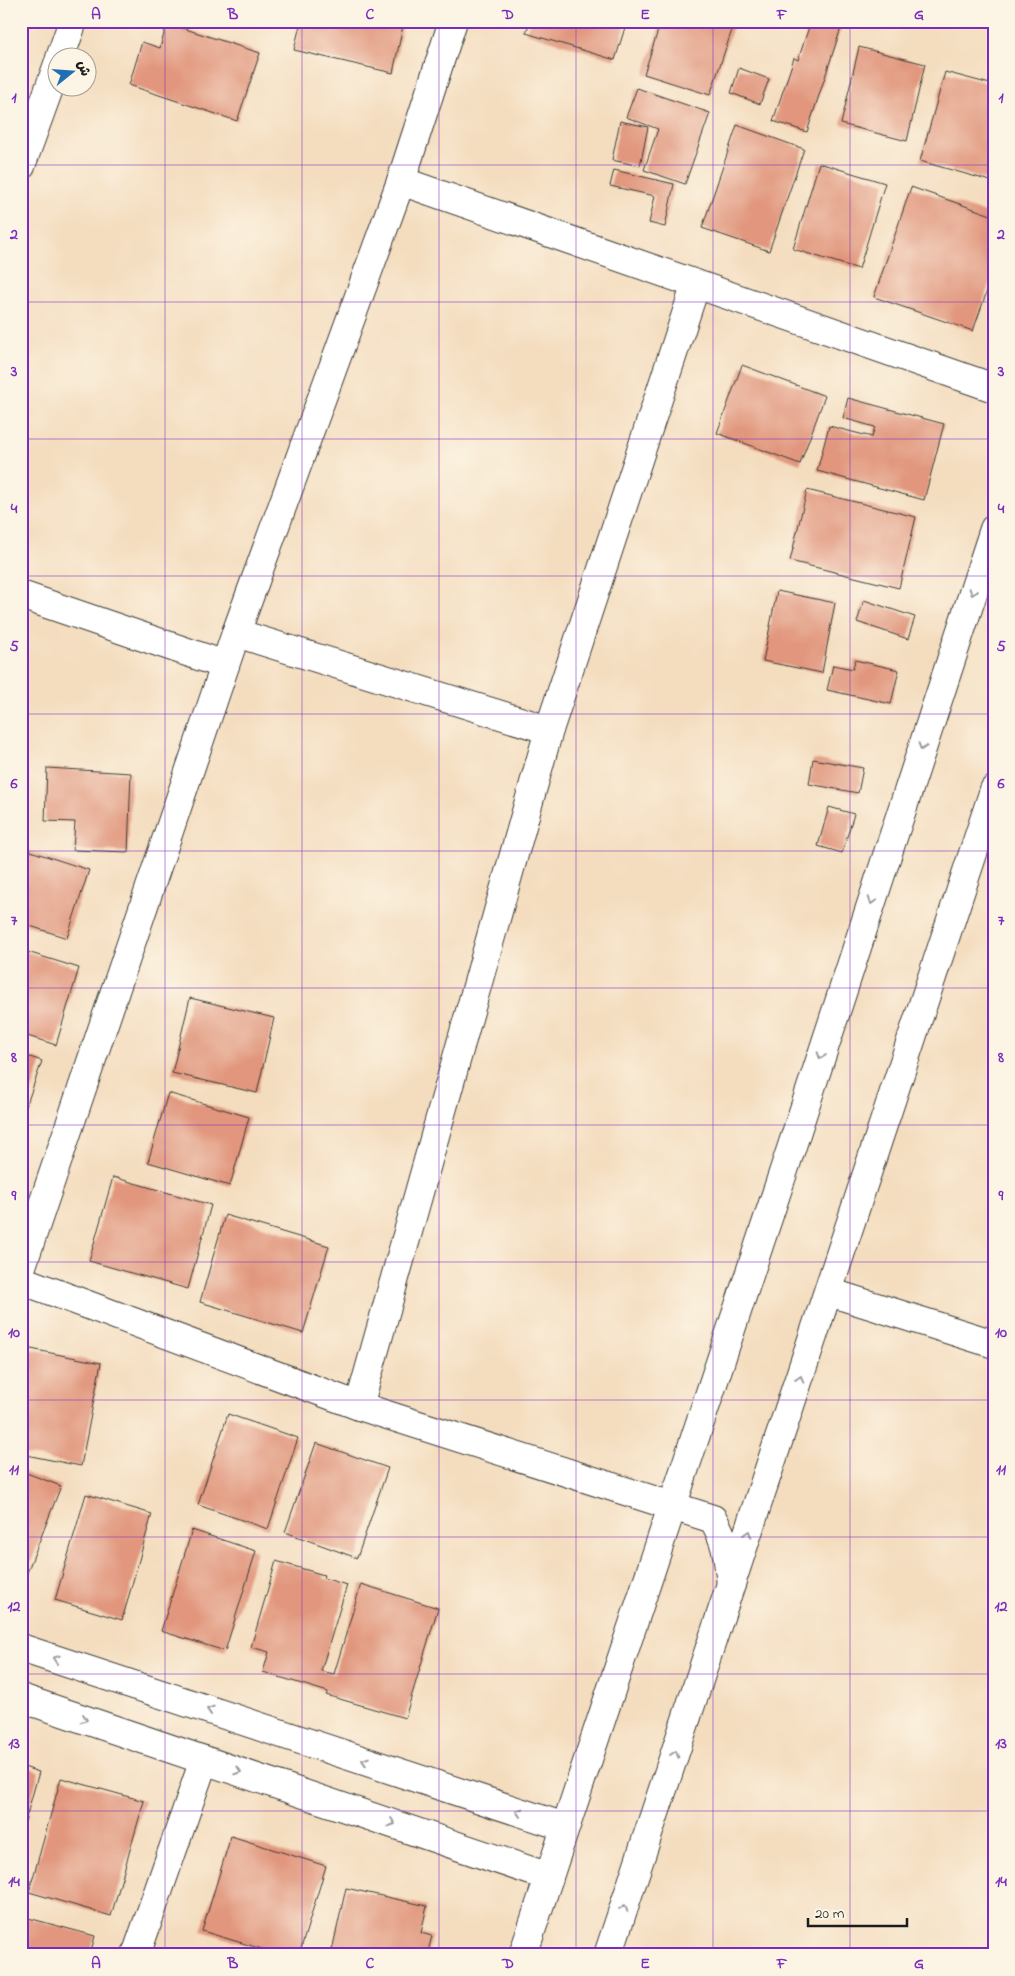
<svg xmlns="http://www.w3.org/2000/svg" width="1015" height="1976" viewBox="0 0 1015 1976" font-family="'Indie Flower','Playpen Sans Arabic',sans-serif">
  <style>
    .building { fill: #e1967d }
    .lines { fill: none; stroke-linecap: round; stroke-linejoin: round }
    .street-casing { stroke: #3c3934; stroke-width: 30 }
    .secondary-casing { stroke: #3c3934; stroke-width: 30 }
    .street { stroke: #fff; stroke-width: 28 }
    .secondary { stroke: #fff; stroke-width: 28 }
    .oneway { stroke: #999 }
    .grid { fill: none; stroke: #7b2cbf; stroke-width: 1; stroke-opacity: 0.55 }
    .neatline { fill: none; stroke: #7b2cbf; stroke-width: 2 }
    .grid-label { font-size: 16px; text-anchor: middle; font-weight: bold; fill: #7b2cbf }
  </style>
  <rect width="100%" height="100%" fill="#fcf5e5"/>
  <filter id="ink" filterUnits="userSpaceOnUse"><feTurbulence type="fractalNoise" baseFrequency=".02" numOctaves="2"/><feDisplacementMap in="SourceGraphic" scale="10" xChannelSelector="R" yChannelSelector="G"/><feConvolveMatrix kernelMatrix="1 2 1 2 8 2 1 2 1" color-interpolation-filters="sRGB"/></filter>
  <filter id="wash" filterUnits="userSpaceOnUse"><feTurbulence type="fractalNoise" baseFrequency=".0096" numOctaves="4" result="noise"/><feDisplacementMap in="SourceGraphic" scale="20" xChannelSelector="R" yChannelSelector="G"/><feGaussianBlur stdDeviation="1.12" result="paint"/><feColorMatrix in="noise" values="0 0 0 0 0 0 0 0 0 0 0 0 0 0 0 0 0 1.4 0 .05"/><feComposite in="paint" operator="in"/></filter>
  <g filter="url(#wash)">
    <rect width="100%" height="100%" fill="#f4ddbf"/>
    <g id="blocks">
      <g class="building">
        <polygon points="301,21 404,21 393,73 294,50"/>
        <polygon points="530,21 627,21 615,60 526,33"/>
        <polygon points="661,21 735,21 710,95 644,74"/>
        <polygon points="811,21 822,21 841,28 807,132 773,121 794,58 798,60"/>
        <polygon points="167,23 260,53 237,121 129,85 142,42 160,48"/>
        <polygon points="859,47 925,64 907,141 841,124"/>
        <polygon points="739,68 769,79 760,104 731,93"/>
        <polygon points="945,72 994,85 994,182 920,161"/>
        <polygon points="637,88 710,113 685,184 644,170 658,129 626,117"/>
        <polygon points="620,121 648,127 640,166 612,160"/>
        <polygon points="737,125 804,149 769,251 702,228"/>
        <polygon points="819,163 885,183 859,269 793,249"/>
        <polygon points="614,170 674,184 665,227 649,223 655,196 610,186"/>
        <polygon points="911,187 994,216 994,271 973,331 874,297"/>
        <polygon points="742,365 825,396 800,464 717,433"/>
        <polygon points="848,398 944,424 924,500 817,471 829,426 872,437 875,427 843,418"/>
        <polygon points="807,490 916,517 899,588 790,561"/>
        <polygon points="777,591 835,603 822,673 763,661"/>
        <polygon points="864,600 915,617 908,639 857,622"/>
        <polygon points="855,660 899,670 891,704 827,690 833,665 853,669"/>
        <polygon points="813,759 863,768 858,793 809,784"/>
        <polygon points="47,768 131,773 128,852 73,850 75,822 45,821"/>
        <polygon points="829,807 854,814 842,853 818,846"/>
        <polygon points="21,848 89,870 67,938 21,923"/>
        <polygon points="21,950 79,968 56,1045 21,1034"/>
        <polygon points="190,998 274,1018 257,1093 172,1073"/>
        <polygon points="21,1054 42,1061 22,1118 21,1118"/>
        <polygon points="168,1093 249,1117 230,1186 148,1162"/>
        <polygon points="113,1177 211,1205 188,1289 89,1261"/>
        <polygon points="225,1215 329,1246 303,1333 200,1302"/>
        <polygon points="21,1347 101,1363 81,1466 21,1454"/>
        <polygon points="228,1414 298,1438 268,1529 198,1505"/>
        <polygon points="316,1443 388,1468 357,1558 285,1532"/>
        <polygon points="21,1471 61,1486 21,1588"/>
        <polygon points="86,1494 152,1514 122,1620 55,1600"/>
        <polygon points="192,1530 256,1551 225,1651 161,1631"/>
        <polygon points="276,1561 324,1575 323,1578 347,1585 321,1671 334,1674 361,1584 438,1608 405,1718 326,1695 328,1692 263,1672 269,1652 251,1647"/>
        <polygon points="21,1766 39,1772 22,1832 21,1832"/>
        <polygon points="61,1778 144,1801 111,1916 29,1892"/>
        <polygon points="231,1836 326,1866 299,1955 282,1955 202,1931"/>
        <polygon points="346,1888 427,1906 421,1933 432,1936 427,1955 331,1955"/>
        <polygon points="21,1916 95,1936 90,1955 21,1955"/>
      </g>
    </g>
  </g>
  <g filter="url(#ink)">
    <use href="#blocks" fill-opacity="0" stroke="#3c3934" stroke-width="1"/>
    <g class="lines">
      <defs>
        <g id="street">
          <polyline points="60,58 73,21"/>
          <polyline points="21,166 58,64"/>
          <polyline points="401,181 453,21"/>
          <polyline points="21,595 225,665"/>
          <polyline points="236,633 549,730"/>
          <polyline points="21,1269 236,633 401,181 994,388"/>
          <path d="M21,1280l338,126 354,113c14,24 15,39 18,66"/>
          <polyline points="829,1292 994,1344"/>
          <polyline points="359,1406 549,730 696,284"/>
          <polyline points="21,1648 565,1827"/>
          <polyline points="21,1698 549,1877"/>
          <polyline points="136,1955 204,1760"/>
        </g>
        <g id="secondary">
          <polyline points="523,1955 791,1149 994,529"/>
          <polyline points="608,1955 994,790"/>
        </g>
      </defs>
      <use href="#street" class="street-casing"/>
      <use href="#secondary" class="secondary-casing"/>
      <use href="#street" class="street"/>
      <use href="#secondary" class="secondary"/>
    </g>
    <defs><path id="oneway-chevron" d="M-2-3.5L2.5 0L-2 3.5" fill="none" stroke-width="1.6" stroke-linecap="round" stroke-linejoin="round" transform="scale(1.25)"/></defs>
    <g class="oneway">
      <use href="#oneway-chevron" transform="translate(973 592) rotate(108)"/>
      <use href="#oneway-chevron" transform="translate(922 747) rotate(108)"/>
      <use href="#oneway-chevron" transform="translate(872 901) rotate(108)"/>
      <use href="#oneway-chevron" transform="translate(821 1056) rotate(108)"/>
      <use href="#oneway-chevron" transform="translate(800 1379) rotate(-72)"/>
      <use href="#oneway-chevron" transform="translate(748 1534) rotate(-72)"/>
      <use href="#oneway-chevron" transform="translate(56 1659) rotate(-162)"/>
      <use href="#oneway-chevron" transform="translate(210 1710) rotate(-162)"/>
      <use href="#oneway-chevron" transform="translate(84 1719) rotate(19)"/>
      <use href="#oneway-chevron" transform="translate(675 1754) rotate(-72)"/>
      <use href="#oneway-chevron" transform="translate(365 1761) rotate(-162)"/>
      <use href="#oneway-chevron" transform="translate(238 1771) rotate(19)"/>
      <use href="#oneway-chevron" transform="translate(519 1812) rotate(-162)"/>
      <use href="#oneway-chevron" transform="translate(392 1823) rotate(19)"/>
      <use href="#oneway-chevron" transform="translate(624 1908) rotate(-72)"/>
    </g>
  </g>
  <path class="grid" d="M165,21v1934M302,21v1934M439,21v1934M576,21v1934M713,21v1934M850,21v1934M21,165h973M21,302h973M21,439h973M21,576h973M21,714h973M21,851h973M21,988h973M21,1125h973M21,1262h973M21,1400h973M21,1537h973M21,1674h973M21,1811h973"/>
  <rect width="1015" height="1976" fill="none" stroke="#fcf5e5" stroke-width="55"/>
  <g transform="translate(72 72) rotate(73)"><circle r="24" fill="#fcf5e5" stroke="#a29e95"/>
  <path d="M0-4L9 19L0 12L-9 19Z" fill="#1f6fb2"/>
  <text y="-8" font-size="14" font-weight="bold" text-anchor="middle" fill="#1c1c1c">ش</text>
  </g>
  <path d="M808 1918v8h99v-8" fill="none" stroke="#1c1c1c" stroke-width="2.5"/>
  <text x="815" y="1918" font-size="15" fill="#1c1c1c" stroke="#fcf5e5" stroke-width="4" paint-order="stroke">20 m</text>
  <rect x="28" y="28" width="960" height="1920" class="neatline"/>
  <g class="grid-label">
    <text x="96" y="19">A</text>
    <text x="233" y="19">B</text>
    <text x="370" y="19">C</text>
    <text x="508" y="19">D</text>
    <text x="645" y="19">E</text>
    <text x="782" y="19">F</text>
    <text x="919" y="19">G</text>
    <text x="14" y="102">1</text>
    <text x="1001" y="102">1</text>
    <text x="14" y="239">2</text>
    <text x="1001" y="239">2</text>
    <text x="14" y="376">3</text>
    <text x="1001" y="376">3</text>
    <text x="14" y="513">4</text>
    <text x="1001" y="513">4</text>
    <text x="14" y="651">5</text>
    <text x="1001" y="651">5</text>
    <text x="14" y="788">6</text>
    <text x="1001" y="788">6</text>
    <text x="14" y="925">7</text>
    <text x="1001" y="925">7</text>
    <text x="14" y="1062">8</text>
    <text x="1001" y="1062">8</text>
    <text x="14" y="1200">9</text>
    <text x="1001" y="1200">9</text>
    <text x="14" y="1337">10</text>
    <text x="1001" y="1337">10</text>
    <text x="14" y="1474">11</text>
    <text x="1001" y="1474">11</text>
    <text x="14" y="1611">12</text>
    <text x="1001" y="1611">12</text>
    <text x="14" y="1748">13</text>
    <text x="1001" y="1748">13</text>
    <text x="14" y="1886">14</text>
    <text x="1001" y="1886">14</text>
    <text x="96" y="1968">A</text>
    <text x="233" y="1968">B</text>
    <text x="370" y="1968">C</text>
    <text x="508" y="1968">D</text>
    <text x="645" y="1968">E</text>
    <text x="782" y="1968">F</text>
    <text x="919" y="1968">G</text>
  </g>
</svg>
